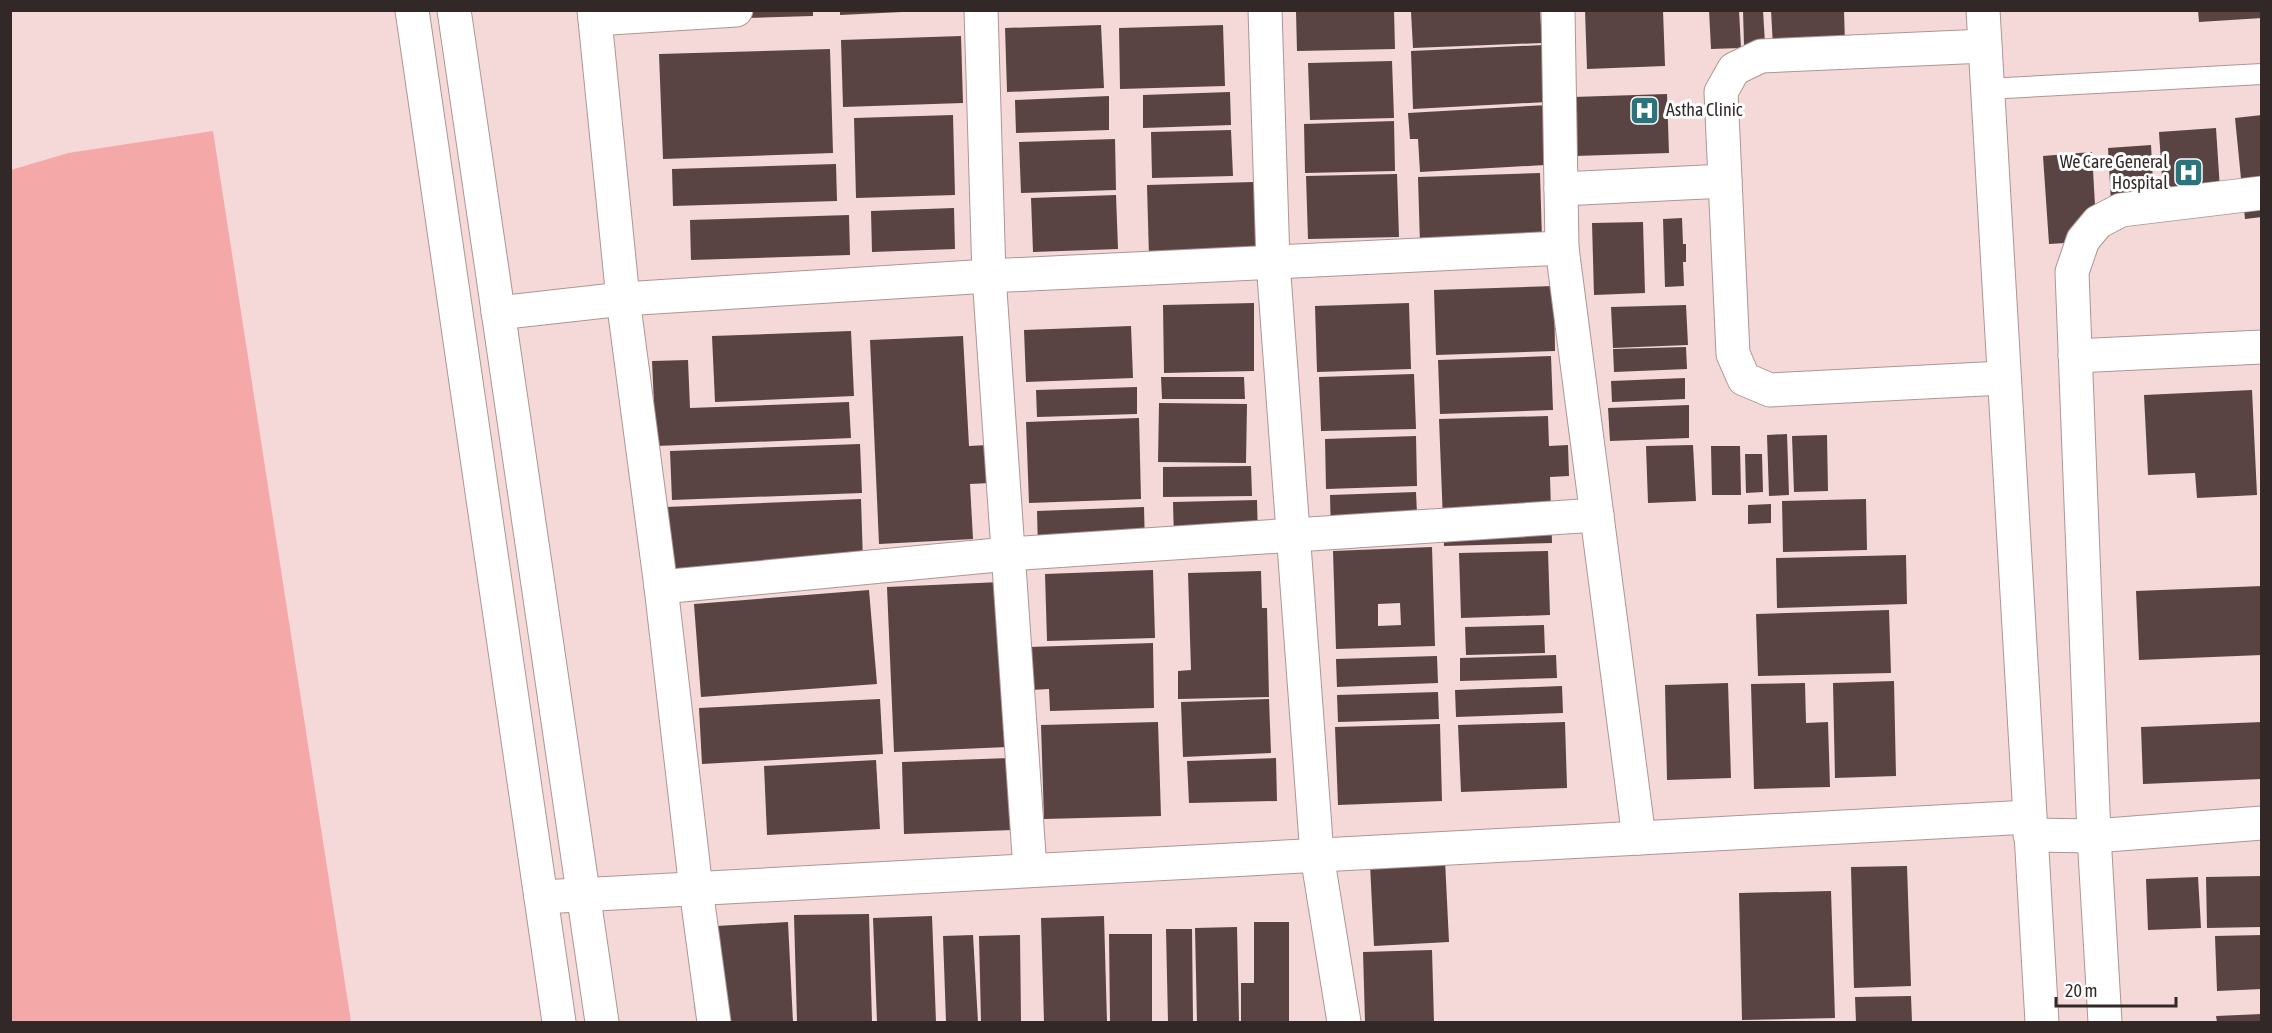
<svg xmlns="http://www.w3.org/2000/svg" width="2272" height="1033" viewBox="0 0 2272 1033" font-family="'Asap Condensed',sans-serif">
  <style>
    .green { fill: #f4a9a8 }
    .building { fill: #594443; fill-rule: evenodd }
    .lines { fill: none; stroke-linecap: round; stroke-linejoin: round }
    .lane-casing { stroke: #ae9594; stroke-width: 22 }
    .street-casing { stroke: #ae9594; stroke-width: 35 }
    .secondary-casing { stroke: #ae9594; stroke-width: 35 }
    .lane { stroke: #fff; stroke-width: 20 }
    .street { stroke: #fff; stroke-width: 33 }
    .secondary { stroke: #fff; stroke-width: 33 }
    .labels { text-anchor: middle; stroke-width: 6; stroke-linejoin: round; paint-order: stroke }
    .poi-label { font-size: 18px; fill: #322828; stroke: #fff; text-anchor: start }
  </style>
  <rect width="100%" height="100%" fill="#f4d9d8"/>
  <polygon class="green" points="213,131 351,1022 11,1022 11,170 68,153"/>
  <g class="building">
    <polygon points="644,10 813,10 813,16 645,21"/>
    <polygon points="840,10 902,10 902,12 840,15"/>
    <polygon points="1354,10 1394,10 1395,49 1297,51 1296,12"/>
    <polygon points="1450,10 1540,10 1542,43 1413,48 1411,12"/>
    <polygon points="1585,10 1663,10 1665,66 1587,69"/>
    <polygon points="1709,10 1739,10 1741,48 1711,49"/>
    <polygon points="1743,10 1763,10 1765,44 1744,45"/>
    <polygon points="1771,10 1844,10 1845,44 1773,47"/>
    <polygon points="2198,10 2262,10 2262,18 2199,22"/>
    <polygon points="1101,25 1104,88 1007,92 1005,28"/>
    <polygon points="1223,25 1225,86 1120,89 1119,28"/>
    <polygon points="961,36 963,103 843,107 841,40"/>
    <polygon points="1544,45 1547,102 1413,109 1411,51"/>
    <polygon points="830,49 833,153 663,159 659,54"/>
    <polygon points="1392,61 1394,118 1310,120 1308,63"/>
    <polygon points="1230,92 1231,125 1143,128 1143,95"/>
    <polygon points="1667,94 1669,153 1575,156 1573,97"/>
    <polygon points="1109,96 1109,130 1016,133 1015,100"/>
    <polygon points="1548,105 1550,138 1544,138 1545,165 1420,172 1418,139 1410,139 1408,113"/>
    <polygon points="953,115 955,195 856,198 854,118"/>
    <polygon points="2262,115 2262,217 2245,219 2235,118"/>
    <polygon points="1394,121 1395,171 1305,173 1304,124"/>
    <polygon points="2216,128 2221,205 2164,209 2159,132"/>
    <polygon points="1231,130 1233,176 1152,178 1151,132"/>
    <polygon points="1115,139 1116,190 1021,193 1019,142"/>
    <polygon points="2151,145 2155,218 2112,221 2108,148"/>
    <polygon points="2092,152 2097,241 2049,244 2043,156"/>
    <polygon points="836,164 837,201 673,206 672,169"/>
    <polygon points="1540,173 1542,240 1420,244 1418,177"/>
    <polygon points="1397,174 1399,237 1308,239 1306,176"/>
    <polygon points="1254,182 1256,253 1149,257 1147,185"/>
    <polygon points="1116,195 1118,249 1033,252 1031,198"/>
    <polygon points="954,208 955,249 872,252 871,211"/>
    <polygon points="849,215 850,255 691,260 690,220"/>
    <polygon points="1682,218 1683,244 1686,244 1686,262 1683,262 1684,286 1665,287 1663,219"/>
    <polygon points="1643,222 1645,293 1594,295 1592,223"/>
    <polygon points="1554,286 1555,351 1436,355 1434,290"/>
    <polygon points="1254,303 1254,371 1164,373 1163,305"/>
    <polygon points="1409,303 1411,369 1317,372 1315,306"/>
    <polygon points="1686,305 1688,345 1613,348 1611,307"/>
    <polygon points="1131,326 1133,378 1026,382 1024,330"/>
    <polygon points="851,331 854,396 715,402 712,336"/>
    <polygon points="963,336 969,446 988,445 990,483 970,484 973,539 879,544 870,340"/>
    <polygon points="1686,347 1687,369 1614,372 1613,349"/>
    <polygon points="1551,356 1553,410 1440,414 1438,360"/>
    <polygon points="688,360 690,408 849,402 851,438 656,446 652,361"/>
    <polygon points="1414,374 1416,429 1321,431 1319,377"/>
    <polygon points="1161,377 1244,377 1245,399 1162,399"/>
    <polygon points="1685,378 1685,399 1612,402 1611,381"/>
    <polygon points="1137,387 1137,414 1037,417 1036,390"/>
    <polygon points="2252,390 2257,495 2197,498 2195,473 2148,475 2144,395"/>
    <polygon points="1159,403 1247,404 1246,463 1158,462"/>
    <polygon points="1689,405 1689,438 1610,441 1608,408"/>
    <polygon points="1548,416 1549,446 1568,445 1569,476 1550,477 1552,543 1444,546 1439,419"/>
    <polygon points="1139,418 1141,499 1029,503 1026,422"/>
    <polygon points="1787,434 1789,495 1769,496 1767,435"/>
    <polygon points="1827,435 1828,491 1794,492 1792,436"/>
    <polygon points="1416,436 1417,486 1326,489 1325,439"/>
    <polygon points="860,444 862,493 672,500 670,451"/>
    <polygon points="1693,445 1696,501 1648,503 1646,446"/>
    <polygon points="1711,446 1740,446 1741,495 1712,495"/>
    <polygon points="1745,454 1762,454 1763,492 1746,493"/>
    <polygon points="1251,466 1252,496 1163,497 1163,467"/>
    <polygon points="1416,492 1418,535 1331,538 1330,495"/>
    <polygon points="861,499 863,562 668,570 666,507"/>
    <polygon points="1866,499 1867,550 1783,552 1782,501"/>
    <polygon points="1257,500 1258,538 1174,541 1173,502"/>
    <polygon points="1771,504 1771,523 1748,524 1748,505"/>
    <polygon points="1144,507 1145,546 1038,550 1037,511"/>
    <path d="M1432,547l3,99 -99,3 -3,-98zM1400,603l1,22 -23,1v-22z"/>
    <polygon points="1548,551 1550,615 1461,618 1459,553"/>
    <polygon points="1906,555 1907,604 1777,608 1776,558"/>
    <polygon points="1153,570 1155,638 1047,641 1045,574"/>
    <polygon points="1261,571 1262,608 1267,608 1269,697 1178,699 1178,671 1191,670 1188,573"/>
    <polygon points="1001,582 1007,747 894,752 887,587"/>
    <polygon points="2262,586 2262,655 2139,660 2136,591"/>
    <polygon points="869,590 877,684 701,697 694,604"/>
    <polygon points="1889,610 1891,673 1758,676 1756,614"/>
    <polygon points="1544,625 1545,653 1466,655 1465,627"/>
    <polygon points="1153,643 1154,708 1050,711 1049,689 1031,690 1029,647"/>
    <polygon points="1556,655 1557,678 1460,681 1460,658"/>
    <polygon points="1437,656 1438,683 1337,687 1336,659"/>
    <polygon points="1894,681 1896,776 1835,778 1833,683"/>
    <polygon points="1728,683 1731,778 1667,780 1665,685"/>
    <polygon points="1805,683 1806,723 1828,722 1830,787 1754,789 1751,684"/>
    <polygon points="1562,686 1563,713 1456,717 1455,690"/>
    <polygon points="1438,692 1439,719 1338,722 1337,695"/>
    <polygon points="880,699 883,754 702,764 699,708"/>
    <polygon points="1269,699 1271,753 1183,757 1181,702"/>
    <polygon points="1158,722 1161,816 1044,819 1041,725"/>
    <polygon points="1565,722 1567,788 1461,792 1458,725"/>
    <polygon points="2262,722 2262,779 2143,784 2141,727"/>
    <polygon points="1440,724 1442,801 1338,805 1335,727"/>
    <polygon points="1009,758 1012,830 904,834 902,762"/>
    <polygon points="1276,758 1277,801 1189,803 1187,761"/>
    <polygon points="876,760 880,829 767,835 764,766"/>
    <polygon points="1445,860 1449,942 1374,946 1370,864"/>
    <polygon points="1907,866 1911,986 1854,988 1851,867"/>
    <polygon points="2262,876 2262,927 2207,928 2206,877"/>
    <polygon points="2198,877 2201,928 2148,930 2146,879"/>
    <polygon points="1831,891 1835,1018 1742,1020 1739,893"/>
    <polygon points="869,914 872,1022 797,1022 794,915"/>
    <polygon points="932,916 936,1022 877,1022 873,918"/>
    <polygon points="1104,916 1107,1022 1044,1022 1041,918"/>
    <polygon points="788,922 793,1022 710,1022 710,1011 695,1012 693,985 699,927"/>
    <polygon points="1254,922 1289,922 1289,1022 1241,1022 1241,983 1254,983"/>
    <polygon points="1237,927 1239,1022 1197,1022 1195,928"/>
    <polygon points="1166,929 1192,929 1193,1022 1168,1022"/>
    <polygon points="1109,934 1152,934 1152,1022 1110,1022"/>
    <polygon points="973,935 978,1022 946,1022 943,936"/>
    <polygon points="1020,935 1021,1022 981,1022 979,936"/>
    <polygon points="2262,935 2262,989 2217,991 2215,936"/>
    <polygon points="1432,950 1434,1022 1365,1022 1363,952"/>
    <polygon points="1911,996 1912,1022 1856,1022 1855,997"/>
    <polygon points="2262,1014 2262,1022 2217,1022 2216,1016"/>
  </g>
  <g class="lines">
    <defs>
      <polyline id="lane" points="1987,89 2262,74"/>
      <g id="street">
        <polyline points="594,10 623,299 661,587 696,889 714,1022"/>
        <polyline points="981,10 989,276 1030,870"/>
        <polyline points="1265,10 1273,262 1317,855 1344,1022"/>
        <polyline points="1558,10 1562,248 1639,838"/>
        <polyline points="595,19 736,10"/>
        <polyline points="1985,46 1761,56 1734,69 1721,92 1733,354 1744,379 1770,390 2003,378"/>
        <polyline points="1561,189 1725,181"/>
        <polyline points="498,313 623,299 989,276 1562,248"/>
        <polyline points="2075,356 2262,347"/>
        <polyline points="661,587 1008,554 1597,515"/>
        <polyline points="2030,835 2094,836 2262,823"/>
        <polyline points="541,897 2029,817"/>
        <polyline points="2105,1022 2094,836 2072,272 2083,240 2098,222 2121,210 2262,193"/>
      </g>
      <g id="secondary">
        <polyline points="412,10 559,1022"/>
        <polyline points="454,10 602,1022"/>
        <polyline points="1983,10 2042,1022"/>
      </g>
    </defs>
    <use href="#lane" class="lane-casing"/>
    <use href="#street" class="street-casing"/>
    <use href="#secondary" class="secondary-casing"/>
    <use href="#lane" class="lane"/>
    <use href="#street" class="street"/>
    <use href="#secondary" class="secondary"/>
  </g>
  <defs>
    <symbol id="hospital-square" viewBox="-11 -11 22 22"><rect x="-9" y="-9" width="18" height="18" rx="4" fill="#2b747d" stroke="#fff"/><path d="M-5-5h3v3.5h4V-5h3V5h-3V1.5h-4V5h-3Z" fill="#fff"/></symbol>
  </defs>
  <g fill-rule="evenodd">
    <use href="#hospital-square" x="1628" y="94" width="33" height="33"/>
    <use href="#hospital-square" x="2172" y="156" width="33" height="33"/>
  </g>
  <g class="labels">
    <g class="poi-label">
      <text x="1666" y="116">Astha Clinic</text>
      <text x="2168" y="168" text-anchor="end">We Care General<tspan x="2168" dy="21">Hospital</tspan></text>
    </g>
  </g>
  <rect width="2272" height="1033" fill="none" stroke="#322828" stroke-width="24"/>
  <path d="M2056 997v9h120v-9" fill="none" stroke="#322828" stroke-width="3"/>
  <text x="2065" y="997" font-size="18" fill="#322828" stroke="#ffffff" stroke-width="4.5" paint-order="stroke">20 m</text>
</svg>
